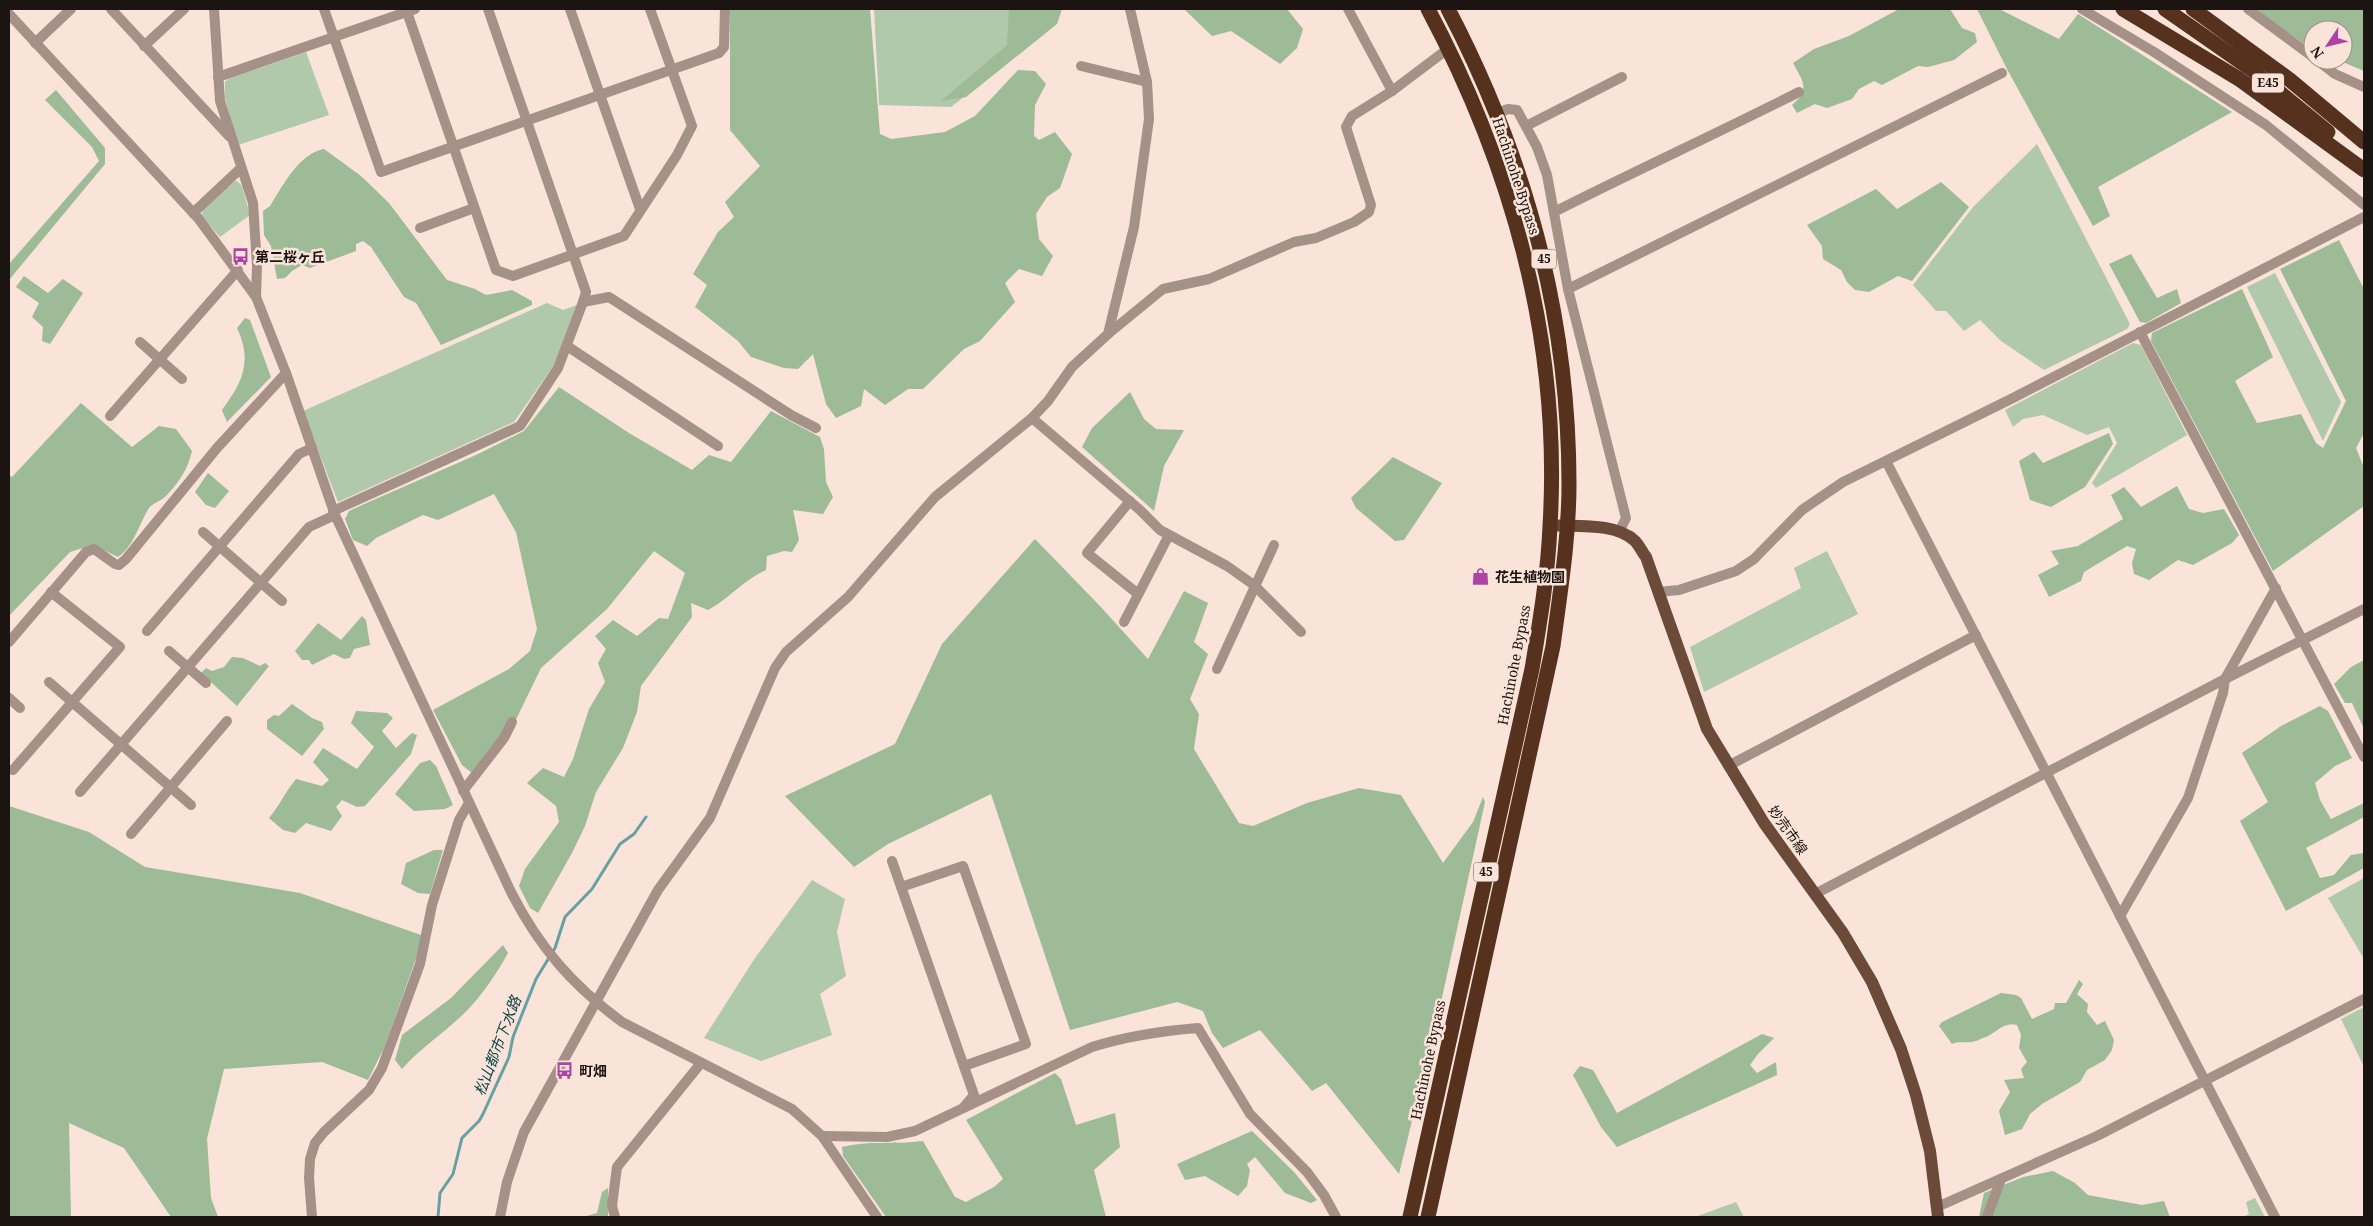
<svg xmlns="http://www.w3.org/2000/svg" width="2373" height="1226" viewBox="0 0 2373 1226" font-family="'Noto Serif','Noto Sans JP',serif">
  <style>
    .green { fill: #b0c9ab }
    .forest { fill: #9cbb96 }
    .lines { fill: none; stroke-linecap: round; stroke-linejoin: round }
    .stream { stroke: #65a1a3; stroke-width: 3 }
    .minor { stroke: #a59187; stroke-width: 10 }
    .major { stroke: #6b4a39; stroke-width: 12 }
    .highway { stroke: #56311d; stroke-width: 15 }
    .labels { text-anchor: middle; stroke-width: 5; stroke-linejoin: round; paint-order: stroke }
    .shield { fill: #fae3d9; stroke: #5f524c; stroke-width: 1 }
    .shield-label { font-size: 12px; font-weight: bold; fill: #1c1410 }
    .street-label { font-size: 14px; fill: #1c1410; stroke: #fae3d9 }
    .poi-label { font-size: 14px; font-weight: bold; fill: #1c1410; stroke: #fae3d9; text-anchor: start }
    .water-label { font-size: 15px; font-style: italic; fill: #0f4748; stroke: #fae3d9 }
  </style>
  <rect width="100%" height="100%" fill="#fae3d9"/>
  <g class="green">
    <polygon points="874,9 1029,9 993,74 951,107 879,105"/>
    <polygon points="306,52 329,115 238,145 225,98 225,82 228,79"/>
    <polygon points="2037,144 2130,324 2127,329 2044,370 2001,341 1980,320 1964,331 1946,311 1936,311 1913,285 1973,207"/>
    <polygon points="235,181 237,181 242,186 250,215 220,237 202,216 203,208"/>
    <polygon points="2275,273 2341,402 2323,441 2247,287"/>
    <polygon points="547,303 563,310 577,305 554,365 514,422 338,502 303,411"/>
    <polygon points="2133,343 2141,345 2187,435 2096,488 2092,483 2117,443 2109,427 2087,435 2043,415 2023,419 2013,427 2005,410"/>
    <polygon points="1827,551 1858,614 1704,692 1690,647 1801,588 1794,568"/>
    <polygon points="2364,878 2364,959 2328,898"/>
    <polygon points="812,880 845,899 837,932 846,976 820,994 832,1035 761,1061 704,1038 755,958"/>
    <polygon points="2364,1007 2364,1067 2341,1019"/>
    <polygon points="2255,1198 2265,1217 2243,1217 2249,1214 2246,1202"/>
    <polygon points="1736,1202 1744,1217 1695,1217"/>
  </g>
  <g class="forest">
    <polygon points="730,9 870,9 880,134 891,139 945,132 975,116 1018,70 1035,71 1046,84 1035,105 1034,136 1039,140 1055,132 1072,154 1060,188 1047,197 1036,214 1039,239 1053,256 1042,276 1019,269 1005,283 1015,302 980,341 964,349 923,389 908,389 885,405 864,389 861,406 836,418 826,404 813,354 798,369 784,368 751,357 738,341 695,307 707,285 693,274 718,232 734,217 725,202 760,166 730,130"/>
    <polygon points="1009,9 1062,9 1057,24 966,97 941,101 1007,45"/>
    <polygon points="1184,9 1287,9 1303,29 1297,48 1280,64 1231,31 1212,36"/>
    <path d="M1899,9h51l12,19 13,5 2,9 -23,18 -26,7 -10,-1 -36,19 -8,-4 -15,8 -7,10 -25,9 -12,-4 -18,9 -5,-8c19,-16 11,-23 1,-42l21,-14 35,-13z"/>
    <polygon points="1977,9 1999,9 2059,39 2078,14 2232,112 2098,187 2110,216 2093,226 2007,69"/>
    <polygon points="2254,9 2364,9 2364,71 2338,60 2343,60 2343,30 2313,30 2313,50"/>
    <polygon points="56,90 105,148 105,164 9,280 9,264 99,161 92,147 45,100"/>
    <path d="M324,149l37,27 28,27 58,77 28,9 11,6 26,-5 20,11v4l-91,40 -25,-42 -12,-6 -33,-50 -8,-6 -7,3v7l-46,17 -8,-3 -10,6 -7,7 -8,1 -6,-33 -7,-11 -1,-24 7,-5c13,-20 28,-52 54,-57z"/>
    <polygon points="1941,182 1969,207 1912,281 1898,276 1869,292 1855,290 1847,282 1841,270 1823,259 1822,246 1807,225 1876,189 1897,209"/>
    <polygon points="2339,240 2364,289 2364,433 2356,448 2364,468 2364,506 2273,571 2151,341 2152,333 2242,289 2273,357 2235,381 2257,423 2301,414 2316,443 2323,448 2346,401 2280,269"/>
    <polygon points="2131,254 2157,298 2177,289 2181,303 2146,323 2140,322 2109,264"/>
    <polygon points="24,276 48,293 63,279 83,293 50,344 42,341 43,327 32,317 39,303 16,287"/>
    <path d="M245,318l5,2 21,57 -44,45 -5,-12c20,-27 31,-48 15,-82z"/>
    <path d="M559,387l70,46 63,37 17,-15 22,7 40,-51 49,26 4,12 2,33 7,15 -10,17 -30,-4 6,30 -7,12 -8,-1 -17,5 -1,14c-23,10 -36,28 -58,40l-17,-7 1,14 -51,69 -4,26 -14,36 -27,44 -11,34 -13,27 -34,60 -8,-5 -11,-22 6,-17 34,-47 -3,-16 -29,-23 16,-15 21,9 9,-18 16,-50 16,-27 -7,-19 8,-14 -11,-13 18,-16 24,16 22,-18 9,1 17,-46 -31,-22 -47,58 -66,59 -33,68 -31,41 -15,-12 -29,-55 76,-41 21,-18 7,-22 -21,-97 -22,-38 -56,26 -15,-5 -47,23 -9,8 -14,-6 -8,-21 4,-8 13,-6 114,-50 48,-24z"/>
    <polygon points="1130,392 1144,419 1156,429 1184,430 1164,466 1154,511 1082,447 1092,428"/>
    <path d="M81,403l51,44 27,-21 17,3 16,22c-4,18 -14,33 -27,46 -5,4 -12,6 -16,11 -10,16 -15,38 -31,49l-25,-12 -23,7 -61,64v-141l3,2z"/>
    <polygon points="2109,433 2113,444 2085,487 2051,507 2030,500 2019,461 2034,452 2043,463"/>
    <polygon points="1393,457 1442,483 1404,540 1395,541 1356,508 1351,498"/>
    <polygon points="208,473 229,491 215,508 206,505 195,492"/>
    <polygon points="2177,486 2189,509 2203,513 2224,509 2239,535 2232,543 2193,565 2178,560 2149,580 2134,574 2132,563 2136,549 2127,546 2084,572 2081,581 2049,597 2038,575 2059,564 2051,551 2078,546 2123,519 2111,495 2124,487 2141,507"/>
    <polygon points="1035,539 1099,605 1148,659 1184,591 1208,603 1194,642 1208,654 1190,699 1199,714 1194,749 1239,823 1253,826 1307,803 1359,788 1401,795 1443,863 1473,822 1483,797 1485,802 1443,993 1399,1174 1326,1083 1312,1091 1260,1030 1223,1048 1212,1033 1203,1011 1177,1002 1070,1030 991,794 888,844 854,867 785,796 895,744 942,644"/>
    <polygon points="362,616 366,620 370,645 354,649 350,658 344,659 334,654 312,665 309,660 302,660 295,651 318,623 341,640"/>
    <polygon points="232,657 243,658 260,666 265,663 269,666 237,706 201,673 206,668 212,671 224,667"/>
    <polygon points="2364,660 2364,729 2352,703 2345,703 2334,684 2351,667"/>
    <polygon points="292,704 312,718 322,722 324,729 302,756 267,729 267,720 274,715 279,716"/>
    <polygon points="2320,706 2328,711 2352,758 2335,766 2315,783 2320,800 2331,819 2364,803 2364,817 2306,848 2320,878 2334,875 2351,855 2364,853 2364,868 2286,911 2240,821 2268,802 2242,753 2281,726"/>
    <path d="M356,711l31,2 6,5 -11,13 14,17 16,-15 5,2 -6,19 -46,52 -8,1 -15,-7 -6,7 6,9 -11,15 -25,-8 -11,10 -12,-3 -14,-12c11,-13 16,-26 27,-39l26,7 7,-6 -16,-18 10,-14 34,21 17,-22 -23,-24z"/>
    <polygon points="430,760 436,766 453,805 445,809 414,811 395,794 420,763"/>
    <polygon points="9,806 89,832 145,867 300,893 424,936 384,1048 368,1080 322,1062 224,1069 207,1139 211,1198 218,1217 171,1217 124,1148 69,1123 71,1217 9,1217"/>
    <polygon points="434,850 443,850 430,894 418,893 401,884 406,863"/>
    <path d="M503,945l5,8c-10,18 -21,35 -35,51 -21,24 -49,40 -71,65l-7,-9 7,-25 49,-37z"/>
    <path d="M2079,980l4,4 -6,10 11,10 -1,8 10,13 8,-4 9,19 -2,10 -7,10 -18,10 -7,12 -38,22 -12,10 -8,15 -17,6 -6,-24 11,-19 -6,-12 20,-2 -3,-9 6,-7 -8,-14 2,-13 -4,-10c-13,-4 -20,7 -31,12 -5,1 -10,5 -15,5 -7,1 -12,-1 -19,2l-13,-18 3,-4 59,-29 15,2 5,3 11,21 22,-10 1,-6h11z"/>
    <polygon points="1762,1034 1774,1038 1758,1054 1750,1065 1757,1073 1776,1062 1777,1075 1617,1147 1601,1127 1573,1075 1580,1066 1593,1070 1617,1113"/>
    <path d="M1055,1073l6,6 15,46 39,-12 5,34 -26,23 12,47h-220l-43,-61 -1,-9c26,-7 54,-2 81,-6l32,56 11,5 28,-15 9,-8 -37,-59z"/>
    <polygon points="1252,1131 1294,1172 1317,1200 1311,1203 1285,1193 1255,1157 1247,1164 1250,1170 1247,1186 1238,1196 1205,1176 1185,1180 1177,1164"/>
    <polygon points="2053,1171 2075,1183 2088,1195 2142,1205 2164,1201 2170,1217 1979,1217 1984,1193 2023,1177"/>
    <polygon points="608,1188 608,1217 583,1217 597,1213 602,1192"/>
  </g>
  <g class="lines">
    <polyline class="stream" points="438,1217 440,1193 453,1174 462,1138 479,1121 483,1114 509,1057 513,1037 536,979 555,948 565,917 592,889 620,844 634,834 646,817"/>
    <g class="minor">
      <polyline points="111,9 229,136"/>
      <polyline points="214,9 220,101 253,203 257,266 256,297"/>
      <polyline points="324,9 381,172 719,53 724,47 725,9"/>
      <polyline points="406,9 496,270 513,276 624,236 677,155 692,126 650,9"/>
      <polyline points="570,9 640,209"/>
      <polyline points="1348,9 1392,91"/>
      <polyline points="2082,9 2154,52 2266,125 2364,205"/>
      <polyline points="2248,9 2313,57"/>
      <path d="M9,14l189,204 58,79 30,76 49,142 176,377c28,55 61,93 111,130l170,87 30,27 55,81"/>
      <polyline points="35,43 71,9"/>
      <polyline points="144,46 184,9"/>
      <polyline points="2317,60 2335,74 2364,87"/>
      <polyline points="1081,66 1147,82"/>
      <polyline points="218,77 415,9"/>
      <polyline points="1498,113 1508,109 1517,110 1537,147 1547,175 1568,289 1626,518 1619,532"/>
      <polyline points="1526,126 1622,77"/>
      <path d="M1554,212c81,-41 164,-79 245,-120"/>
      <polyline points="193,213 241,168"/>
      <polyline points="420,228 474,208"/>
      <polyline points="1568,289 2002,73"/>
      <polyline points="583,302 609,297 791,415 816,428"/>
      <polyline points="2140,332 2364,757"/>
      <polyline points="1108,334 1163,289 1209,279 1294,242 1316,238 1354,222 1369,212 1371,205 1346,127 1352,116 1392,91 1449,48"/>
      <polyline points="140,342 182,379"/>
      <polyline points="567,346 718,446"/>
      <polyline points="110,416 238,270"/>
      <polyline points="1032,418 1140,510 1160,530 1227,566 1254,585 1301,632"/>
      <polyline points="1886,461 2275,1217"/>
      <polyline points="1130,501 1087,553 1138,594"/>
      <polyline points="333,511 520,426 558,368 583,302 586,292 488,9"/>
      <polyline points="203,532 282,601"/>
      <polyline points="1658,592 1679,590 1736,571 1754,559 1802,510 1843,482 2011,399 2364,217"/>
      <polyline points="1124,622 1169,535"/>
      <polyline points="147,631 299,454 312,448"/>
      <polyline points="9,642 86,552 94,549 115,564 119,565 126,559 217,448 286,373"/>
      <polyline points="169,651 206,683"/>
      <polyline points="1217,669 1274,545"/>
      <polyline points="49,682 191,805"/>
      <polyline points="9,698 20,708"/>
      <polyline points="1728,766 1976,635"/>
      <polyline points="13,770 120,647 51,592"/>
      <polyline points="463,791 504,738 512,722"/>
      <polyline points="80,792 309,527 335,515"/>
      <polyline points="131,834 227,721"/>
      <polyline points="892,861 974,1095 964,1107"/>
      <polyline points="901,887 963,866 1026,1044 964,1066"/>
      <polyline points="1815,894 2225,679 2364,609"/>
      <polyline points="2120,916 2188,798 2223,693 2225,679 2276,588"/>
      <path d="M822,1136l65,1 28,-6 177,-84c35,-11 69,-16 106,-19l52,86 57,58 17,23 12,22"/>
      <polyline points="1937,1207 2097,1136 2364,999"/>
      <polyline points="312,1217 309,1178 310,1159 315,1143 324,1132 369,1090 382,1068 420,964 432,905 459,820 469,803"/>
      <polyline points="500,1217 507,1182 524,1132 658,890 710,818 775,668 786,652 848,597 935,497 1032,418 1048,401 1072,367 1108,334 1134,227 1149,119 1147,82 1130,9"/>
      <polyline points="615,1217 612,1206 617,1167 701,1063"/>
      <polyline points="1987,1217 2001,1179"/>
    </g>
    <path class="major" d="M1550,525c25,2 65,-3 85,16 4,4 7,11 11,16l61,172 57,94 79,110 29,49 29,67 15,46 14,56 8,66"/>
    <g class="highway">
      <polyline points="2123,9 2239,79 2364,170"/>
      <polyline points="2165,9 2251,69 2328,132"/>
      <polyline points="2193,9 2290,80 2364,142"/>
      <path d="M1410,1217l122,-548c8,-48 16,-95 18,-143 11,-182 -37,-357 -122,-517"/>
      <path d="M1428,1217l125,-571c7,-53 16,-107 16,-162 0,-169 -43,-326 -121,-475"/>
    </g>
  </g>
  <defs>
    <symbol id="bus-bare" viewBox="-9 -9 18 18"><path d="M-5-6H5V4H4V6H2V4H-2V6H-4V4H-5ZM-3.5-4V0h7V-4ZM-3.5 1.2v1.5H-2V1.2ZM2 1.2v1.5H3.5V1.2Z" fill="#ad44a5" stroke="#fae3d9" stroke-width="2.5" paint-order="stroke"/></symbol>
    <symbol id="shop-bare" viewBox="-9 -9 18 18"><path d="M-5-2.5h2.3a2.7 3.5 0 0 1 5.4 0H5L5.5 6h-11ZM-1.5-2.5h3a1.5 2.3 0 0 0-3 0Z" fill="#ad44a5" stroke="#fae3d9" stroke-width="2.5" paint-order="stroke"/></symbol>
  </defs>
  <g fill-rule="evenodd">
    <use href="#bus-bare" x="228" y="244" width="25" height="25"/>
    <use href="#shop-bare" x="1468" y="564" width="25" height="25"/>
    <use href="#bus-bare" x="552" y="1058" width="25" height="25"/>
  </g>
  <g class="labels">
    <g class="shield">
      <rect x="2252" y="73.5" width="32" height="19" rx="4"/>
      <rect x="1531.5" y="249.5" width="25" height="19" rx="4"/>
      <rect x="1473.5" y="862.5" width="25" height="19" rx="4"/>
    </g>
    <g class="shield-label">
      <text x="2268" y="87">E45</text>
      <text x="1544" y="263">45</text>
      <text x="1486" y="876">45</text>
    </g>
    <g class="street-label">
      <text transform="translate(1516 176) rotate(72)" y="5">Hachinohe Bypass</text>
      <text transform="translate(1514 665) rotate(-79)" y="5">Hachinohe Bypass</text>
      <text transform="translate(1788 830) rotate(55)" y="5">妙売市線</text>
      <text transform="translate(1428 1060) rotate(-78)" y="5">Hachinohe Bypass</text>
    </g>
    <g class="poi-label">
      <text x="255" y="262">第二桜ヶ丘</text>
      <text x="1495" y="582">花生植物園</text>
      <text x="579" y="1076">町畑</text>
    </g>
    <g class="water-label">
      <text transform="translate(498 1046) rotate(-69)" y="5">松山都市下水路</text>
    </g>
  </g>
  <rect width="2373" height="1226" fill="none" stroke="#1c1410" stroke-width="20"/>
  <g transform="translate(2328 45) rotate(235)"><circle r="24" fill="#fae3d9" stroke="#a19089"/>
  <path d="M0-4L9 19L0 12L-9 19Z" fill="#ad44a5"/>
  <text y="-8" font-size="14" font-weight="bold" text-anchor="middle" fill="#1c1410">N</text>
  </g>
</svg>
